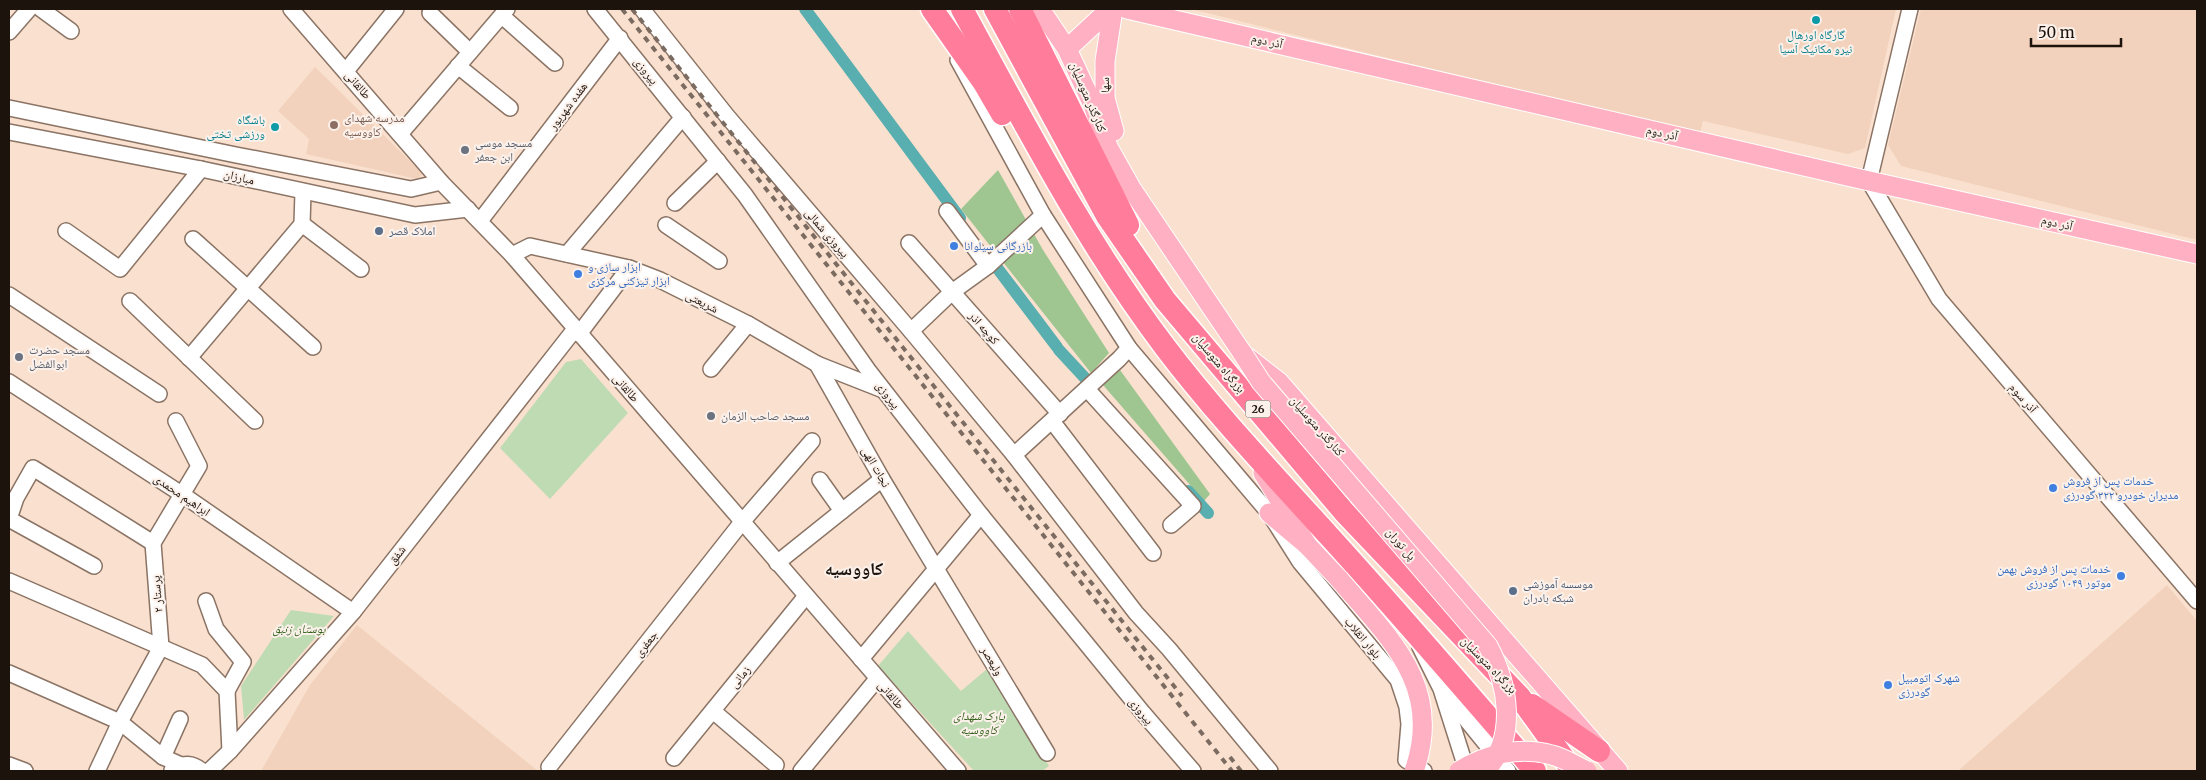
<svg xmlns="http://www.w3.org/2000/svg" width="2206" height="780" viewBox="0 0 2206 780" font-family="Merriweather,'Noto Naskh Arabic',serif">
  <style>
    .built { fill: #f2d2bc }
    .green { fill: #bfdbb4 }
    .forest { fill: #9fc591 }
    .lines { fill: none; stroke-linecap: round; stroke-linejoin: round }
    .canal { stroke: #59aeaf; stroke-width: 12 }
    .minor-casing { stroke: #8b7465; stroke-width: 18 }
    .major-casing { stroke: #fff; stroke-width: 21 }
    .highway-casing { stroke: #fff; stroke-width: 25 }
    .minor { stroke: #fff; stroke-width: 15 }
    .major { stroke: #ffb0c2; stroke-width: 19 }
    .highway { stroke: #ff7c9a; stroke-width: 22 }
    .rail { stroke: #7b6b60; stroke-width: 4; stroke-dasharray: 6 6; stroke-linecap: butt }
    .major-bridge-casing { stroke: #fff; stroke-width: 21; stroke-linecap: butt }
    .major-bridge { stroke: #ffb0c2; stroke-width: 19 }
    .culture-dot { fill: #0f9aa8; stroke: #fcf1ea; stroke-width: 2 }
    .education-dot { fill: #8d6e63; stroke: #fcf1ea; stroke-width: 2 }
    .worship-dot { fill: #6b7280; stroke: #fcf1ea; stroke-width: 2 }
    .service-dot { fill: #5c6f8a; stroke: #fcf1ea; stroke-width: 2 }
    .shop-dot { fill: #3f7fe0; stroke: #fcf1ea; stroke-width: 2 }
    .labels { text-anchor: middle; stroke-width: 4; stroke-linejoin: round; paint-order: stroke }
    .shield { fill: #fcf1ea; stroke: #5f564f; stroke-width: 1 }
    .shield-label { font-size: 11px; font-weight: bold; fill: #1c130d }
    .culture-label { font-size: 12px; fill: #0d838f; stroke: #fcf1ea }
    .street-label { font-size: 12px; fill: #1c130d; stroke: #fcf1ea }
    .education-label { font-size: 12px; fill: #785e54; stroke: #fcf1ea; text-anchor: start }
    .worship-label { font-size: 12px; fill: #5b616d; stroke: #fcf1ea; text-anchor: start }
    .service-label { font-size: 12px; fill: #4e5e75; stroke: #fcf1ea; text-anchor: start }
    .shop-label { font-size: 12px; fill: #366cbe; stroke: #fcf1ea; text-anchor: start }
    .park-label { font-size: 12px; font-style: italic; fill: #32611b; stroke: #fcf1ea }
    .district-label { font-size: 18px; font-weight: bold; fill: #1c130d; stroke: #fcf1ea }
  </style>
  <rect width="100%" height="100%" fill="#fae1cf"/>
  <g class="built">
    <polygon points="1191,9 1896,9 1865,148 1848,154 1703,121 1700,133 1519,91"/>
    <polygon points="1921,9 2197,9 2197,240 1901,166 1888,145"/>
    <polygon points="315,67 423,174 417,179 306,154 309,139 278,111"/>
    <polygon points="2167,585 2197,621 2197,771 1958,771"/>
    <polygon points="357,625 538,771 261,771 310,685"/>
  </g>
  <g class="green">
    <polygon points="581,359 628,413 550,499 500,448 566,362"/>
    <polygon points="291,610 334,616 244,720 241,686"/>
    <polygon points="908,631 961,691 987,669 1049,766 1042,771 974,771 878,666"/>
  </g>
  <g class="forest">
    <polygon points="998,170 1043,250 1109,353 1091,373 961,209"/>
    <polygon points="1120,370 1210,494 1204,501 1103,385"/>
  </g>
  <g class="lines">
    <g class="canal">
      <polyline points="805,9 960,218"/>
      <polyline points="998,269 1057,347"/>
      <polyline points="1059,350 1085,378"/>
      <polyline points="1188,491 1208,513"/>
    </g>
    <defs>
      <g id="minor">
        <polyline points="41,9 71,31"/>
        <polyline points="291,9 441,182 512,255 958,771"/>
        <polyline points="595,9 745,195 868,370 981,515 1143,713 1193,771"/>
        <polyline points="642,9 727,116 911,331 1014,455 1136,613 1169,649 1270,771"/>
        <polyline points="1910,9 1869,181 1939,299 2197,601"/>
        <polyline points="430,13 470,52"/>
        <polyline points="502,16 555,63"/>
        <polyline points="9,32 29,9"/>
        <polyline points="958,60 1043,215 1129,348 1269,513 1300,562 1398,680 1407,707 1409,724 1406,760 1424,771"/>
        <polyline points="458,66 510,108"/>
        <polyline points="346,71 396,9"/>
        <polyline points="9,108 236,155 411,189 441,182"/>
        <polyline points="9,132 201,169 415,215 468,209"/>
        <polyline points="401,133 507,9"/>
        <polyline points="675,203 718,161"/>
        <polyline points="947,211 988,266"/>
        <polyline points="480,221 620,38"/>
        <polyline points="302,224 361,269"/>
        <polyline points="666,225 719,261"/>
        <polyline points="66,231 120,269 201,169"/>
        <polyline points="193,239 313,347"/>
        <polyline points="909,243 1060,414"/>
        <polyline points="567,254 683,117"/>
        <polyline points="512,255 530,246 629,268 660,280 748,324 817,364 883,390"/>
        <polyline points="9,295 159,394"/>
        <polyline points="130,301 255,421"/>
        <polyline points="911,331 952,292 988,266 1043,215"/>
        <polyline points="579,334 629,268"/>
        <polyline points="189,358 302,224 303,192"/>
        <polyline points="817,364 882,479 1047,753"/>
        <polyline points="711,369 748,324"/>
        <polyline points="9,382 183,495 353,612"/>
        <polyline points="1087,389 1193,506 1171,525"/>
        <polyline points="1052,421 1153,553"/>
        <polyline points="1014,455 1119,359 1129,348"/>
        <polyline points="820,480 842,511"/>
        <polyline points="9,519 16,498 33,468 153,543"/>
        <polyline points="9,519 94,566"/>
        <polyline points="777,563 882,479"/>
        <polyline points="9,581 202,665 227,691 230,751"/>
        <polyline points="206,601 216,629 243,662 227,691"/>
        <polyline points="1420,647 1441,689 1467,771"/>
        <polyline points="861,659 981,515"/>
        <polyline points="9,673 120,722 163,757 181,765"/>
        <polyline points="1447,696 1508,771"/>
        <polyline points="713,711 776,765"/>
        <polyline points="163,757 180,719"/>
        <polyline points="674,758 806,596"/>
        <polyline points="9,765 25,771"/>
        <polyline points="549,767 742,522 812,441"/>
        <path d="M172,770c11,-8 21,-7 30,1"/>
        <polyline points="97,771 120,722 161,647 153,543 199,466 176,421"/>
        <polyline points="209,771 230,751 353,612 575,329"/>
        <polyline points="801,771 877,679"/>
      </g>
      <g id="major">
        <polyline points="1040,9 1067,49 1093,105 1108,147 1131,188 1243,354 1279,382 1618,771"/>
        <polyline points="1113,9 1105,61 1105,98 1114,131"/>
        <polyline points="1127,9 1869,181 2197,254"/>
        <polyline points="1067,49 1110,9"/>
        <polyline points="1263,473 1307,545"/>
        <polyline points="1269,513 1307,545 1339,579"/>
      </g>
      <g id="highway">
        <polyline points="932,9 984,83 1002,114"/>
        <path d="M962,9c63,116 123,232 203,338 50,66 108,127 164,189 70,77 138,156 206,235"/>
        <polyline points="995,9 1107,216 1165,300 1345,513 1519,696 1572,770"/>
        <polyline points="1020,9 1128,225"/>
        <polyline points="1532,705 1599,751"/>
      </g>
    </defs>
    <use href="#minor" class="minor-casing"/>
    <use href="#major" class="major-casing"/>
    <use href="#highway" class="highway-casing"/>
    <use href="#minor" class="minor"/>
    <use href="#major" class="major"/>
    <use href="#highway" class="highway"/>
    <g class="rail">
      <polyline points="622,9 1232,771"/>
      <polyline points="632,9 1182,696"/>
      <polyline points="1230,757 1241,771"/>
    </g>
    <defs>
      <g id="major-bridge">
        <path d="M1243,354l18,28 227,264c20,38 30,92 -3,125"/>
        <path d="M1339,579c50,59 105,107 75,192"/>
        <path d="M1459,771c27,-17 61,-25 93,-16 12,3 24,11 35,16"/>
      </g>
    </defs>
    <use href="#major-bridge" class="major-bridge-casing"/>
    <use href="#major-bridge" class="major-bridge"/>
  </g>
  <g class="culture-dot">
    <circle cx="1816" cy="20" r="5"/>
    <circle cx="275" cy="127" r="5"/>
  </g>
  <circle class="education-dot" cx="334" cy="125" r="5"/>
  <g class="worship-dot">
    <circle cx="465" cy="150" r="5"/>
    <circle cx="19" cy="357" r="5"/>
    <circle cx="711" cy="416" r="5"/>
  </g>
  <g class="service-dot">
    <circle cx="379" cy="231" r="5"/>
    <circle cx="1513" cy="591" r="5"/>
  </g>
  <g class="shop-dot">
    <circle cx="954" cy="246" r="5"/>
    <circle cx="578" cy="274" r="5"/>
    <circle cx="2053" cy="488" r="5"/>
    <circle cx="2121" cy="576" r="5"/>
    <circle cx="1888" cy="685" r="5"/>
  </g>
  <g class="labels">
    <rect class="shield" x="1245.5" y="400.5" width="25" height="17" rx="4"/>
    <g class="shield-label">
      <text x="1258" y="413">26</text>
    </g>
    <g class="culture-label">
      <text x="1816" y="39">گارگاه اورهال<tspan x="1816" dy="14">نیرو مکانیک آسیا</tspan></text>
      <text x="265" y="124" text-anchor="end">باشگاه<tspan x="265" dy="14">ورزشی تختی</tspan></text>
    </g>
    <g class="street-label">
      <text transform="translate(1267 41) rotate(13)" y="4">آذر دوم</text>
      <text transform="translate(646 71) rotate(51)" y="4">پیروزی</text>
      <text transform="translate(358 85) rotate(49)" y="4">طالقانی</text>
      <text transform="translate(1105 85) rotate(-91)" y="4">سها</text>
      <text transform="translate(1088 97) rotate(67)" y="4">کنارگذر متوسلیان</text>
      <text transform="translate(568 106) rotate(-53)" y="4">هفده شهریور</text>
      <text transform="translate(1662 133) rotate(13)" y="4">آذر دوم</text>
      <text transform="translate(239 177) rotate(13)" y="4">مبارزان</text>
      <text transform="translate(2057 223) rotate(13)" y="4">آذر دوم</text>
      <text transform="translate(827 233) rotate(49)" y="4">پیروزی شمالی</text>
      <text transform="translate(702 302) rotate(27)" y="4">شریعتی</text>
      <text transform="translate(984 328) rotate(49)" y="4">کوچه اذر</text>
      <text transform="translate(1219 363) rotate(50)" y="4">بزرگراه متوسلیان</text>
      <text transform="translate(626 388) rotate(49)" y="4">طالقانی</text>
      <text transform="translate(888 395) rotate(52)" y="4">پیروزی</text>
      <text transform="translate(2023 398) rotate(49)" y="4">آذر سوم</text>
      <text transform="translate(1317 426) rotate(49)" y="4">کنارگذر متوسلیان</text>
      <text transform="translate(876 467) rotate(60)" y="4">نجات الهی</text>
      <text transform="translate(182 495) rotate(34)" y="4">ابراهیم محمدی</text>
      <text transform="translate(1401 544) rotate(49)" y="4">پل توران</text>
      <text transform="translate(397 555) rotate(-52)" y="4">شفق</text>
      <text transform="translate(157 594) rotate(-95)" y="4">پرستار ۲</text>
      <text transform="translate(1363 638) rotate(50)" y="4">بلوار انقلاب</text>
      <text transform="translate(646 644) rotate(-52)" y="4">جعفری</text>
      <text transform="translate(992 661) rotate(59)" y="4">ولیعصر</text>
      <text transform="translate(1489 665) rotate(46)" y="4">بزرگراه متوسلیان</text>
      <text transform="translate(740 677) rotate(-51)" y="4">زمانی</text>
      <text transform="translate(891 695) rotate(49)" y="4">طالقانی</text>
      <text transform="translate(1141 711) rotate(50)" y="4">پیروزی</text>
    </g>
    <g class="education-label">
      <text x="344" y="122">مدرسه شهدای<tspan x="344" dy="14">کاووسیه</tspan></text>
    </g>
    <g class="worship-label">
      <text x="475" y="147">مسجد موسی<tspan x="475" dy="14">ابن جعفر</tspan></text>
      <text x="29" y="354">مسجد حضرت<tspan x="29" dy="14">ابوالفضل</tspan></text>
      <text x="721" y="420">مسجد صاحب الزمان</text>
    </g>
    <g class="service-label">
      <text x="389" y="235">املاک قصر</text>
      <text x="1523" y="588">موسسه آموزشی<tspan x="1523" dy="14">شبکه بادران</tspan></text>
    </g>
    <g class="shop-label">
      <text x="964" y="250">بازرگانی سیلوانا</text>
      <text x="588" y="271">ابزار سازی و<tspan x="588" dy="14">ابزار تیزکنی مرکزی</tspan></text>
      <text x="2063" y="485">خدمات پس از فروش<tspan x="2063" dy="14">مدیران خودرو ۳۲۲ گودرزی</tspan></text>
      <text x="2111" y="573" text-anchor="end">خدمات پس از فروش بهمن<tspan x="2111" dy="14">موتور ۱۰۴۹ گودرزی</tspan></text>
      <text x="1898" y="682">شهرک اتومبیل<tspan x="1898" dy="14">گودرزی</tspan></text>
    </g>
    <g class="park-label">
      <text x="299" y="633">بوستان زنبق</text>
      <text x="979" y="720">پارک شهدای<tspan x="979" dy="14">کاووسیه</tspan></text>
    </g>
    <g class="district-label">
      <text x="854" y="575">کاووسیه</text>
    </g>
  </g>
  <rect width="2206" height="780" fill="none" stroke="#1c130d" stroke-width="20"/>
  <path d="M2031 38v8h90v-8" fill="none" stroke="#1c130d" stroke-width="2.5"/>
  <text x="2038" y="38" font-size="15" fill="#1c130d" stroke="#fcf1ea" stroke-width="4" paint-order="stroke">50 m</text>
</svg>
